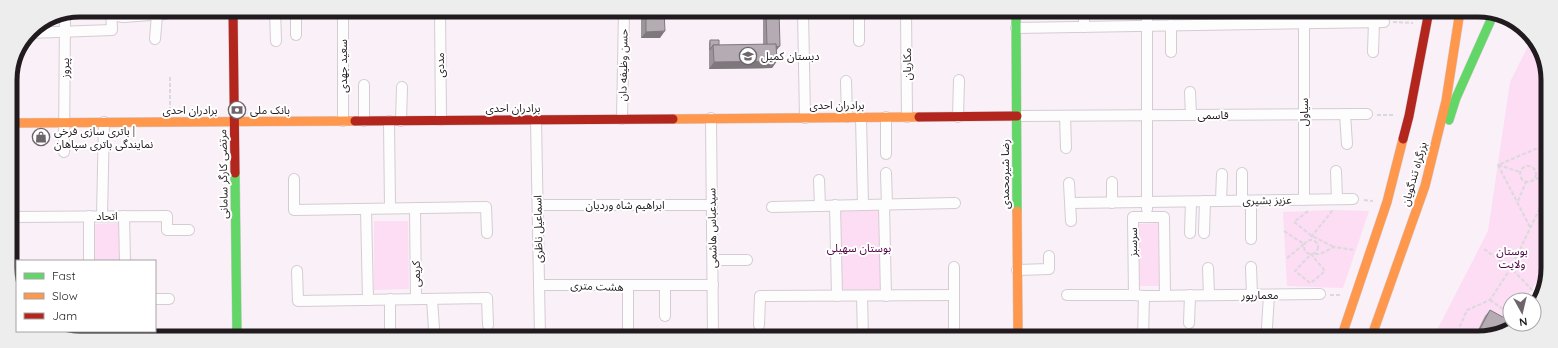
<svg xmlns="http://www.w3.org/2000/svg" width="1558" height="348" viewBox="0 0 1558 348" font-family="Quicksand,'Noto Sans Arabic',sans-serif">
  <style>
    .green { fill: #fcddf4 }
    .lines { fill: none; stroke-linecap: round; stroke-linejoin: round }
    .street-casing { stroke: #d5ccd2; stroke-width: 12 }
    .fast-casing { stroke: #d5ccd2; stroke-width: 10 }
    .slow-casing { stroke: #d5ccd2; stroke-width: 10 }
    .jam-casing { stroke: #d5ccd2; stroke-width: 10 }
    .path { stroke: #dbd9db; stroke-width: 2; stroke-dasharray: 4 2; stroke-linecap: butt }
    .street { stroke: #fefdfe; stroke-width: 10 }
    .fast { stroke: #63d668; stroke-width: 9 }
    .slow { stroke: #ff974d; stroke-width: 9 }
    .jam { stroke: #b3261e; stroke-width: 9 }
    .wall { fill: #9b9499 }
    .shaded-wall { fill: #7e787d }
    .building { fill: #b4acb2; stroke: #7e787d }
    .labels { text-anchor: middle; stroke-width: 4; stroke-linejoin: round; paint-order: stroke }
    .poi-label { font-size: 11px; fill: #211a1f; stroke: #fff; text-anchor: start }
    .street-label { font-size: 11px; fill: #211a1f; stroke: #fff }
    .park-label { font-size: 11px; fill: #510045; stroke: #fff }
    .rim { fill: none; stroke: #211a1f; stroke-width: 5 }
  </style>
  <rect width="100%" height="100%" fill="#faf0f7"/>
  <g class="green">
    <rect x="1155" y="11" width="141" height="10"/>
    <polygon points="1532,38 1547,66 1547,265 1525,300 1510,300 1510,324 1483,338 1433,338 1488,231 1510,82"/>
    <polygon points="836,205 882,205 883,291 836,291"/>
    <polygon points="1333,210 1369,211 1343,288 1287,286 1283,212"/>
    <polygon points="374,221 408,221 409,289 374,290"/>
    <polygon points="120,223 121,261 92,261 92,224"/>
    <polygon points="1158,223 1160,286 1139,286 1138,224"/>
  </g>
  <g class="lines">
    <defs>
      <g id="street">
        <polyline points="275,10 343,13 413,13 413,10"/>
        <polyline points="275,10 276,41"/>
        <polyline points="343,10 343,121"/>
        <polyline points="440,10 441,120"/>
        <polyline points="296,11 296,35"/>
        <polyline points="803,11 805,118"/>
        <polyline points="859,11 859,41"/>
        <polyline points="906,11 907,117"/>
        <polyline points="1147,11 1147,209"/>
        <polyline points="1304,11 1304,200"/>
        <polyline points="111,15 123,17 165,14 165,10"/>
        <polyline points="1171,25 1171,52"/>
        <polyline points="1084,27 1084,11"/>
        <polyline points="1016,28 1384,22"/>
        <polyline points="29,33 112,30 111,10"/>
        <polyline points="155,39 157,15"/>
        <polyline points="1373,52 1374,22"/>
        <polyline points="846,81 847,117"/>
        <polyline points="1190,92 1191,115"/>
        <polyline points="1345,114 1347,144"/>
        <polyline points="1017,116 1367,114"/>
        <polyline points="1065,116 1066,148"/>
        <polyline points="861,117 863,205"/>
        <polyline points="886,117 886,154"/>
        <polyline points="958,117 959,80"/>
        <polyline points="711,118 713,337"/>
        <polyline points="622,119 624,11"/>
        <polyline points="536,120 540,337"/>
        <polyline points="364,121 364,85"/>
        <polyline points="389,121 390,208"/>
        <polyline points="401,121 402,87"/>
        <polyline points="64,152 65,13"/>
        <polyline points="1336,171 1337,199"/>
        <polyline points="886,173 887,205"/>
        <polyline points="1242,173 1242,201"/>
        <polyline points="294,179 294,210 486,207 487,233"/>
        <polyline points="819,180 820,206"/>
        <polyline points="1112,182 1112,203"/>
        <polyline points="1069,183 1071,221"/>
        <polyline points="1221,201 1222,174"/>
        <polyline points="1251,201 1251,239"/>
        <polyline points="1071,203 1353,199"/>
        <polyline points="538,205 712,205"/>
        <polyline points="835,205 837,296"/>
        <polyline points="884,205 886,296"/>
        <polyline points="772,207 955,203"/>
        <polyline points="415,208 416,299"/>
        <polyline points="366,209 368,300"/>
        <polyline points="89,216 89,261"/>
        <polyline points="102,216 104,122"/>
        <polyline points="124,216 125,261"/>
        <polyline points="11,217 167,216 167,230 189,230"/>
        <polyline points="1190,233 1191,202"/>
        <polyline points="1204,233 1205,201"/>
        <polyline points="713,260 747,260"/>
        <polyline points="1251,267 1252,295"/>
        <polyline points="1208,268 1209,295"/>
        <polyline points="1017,270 1049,269 1049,256"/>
        <polyline points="297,271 298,301 487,298 488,325"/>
        <polyline points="539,285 713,285"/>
        <polyline points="665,285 665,316"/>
        <polyline points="1067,295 1134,295"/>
        <polyline points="1165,295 1164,217 1133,217 1134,295 1144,296 1320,294"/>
        <polyline points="862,296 863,337"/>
        <polyline points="155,299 169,299"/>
        <polyline points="390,299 390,337"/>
        <polyline points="432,299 434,329"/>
        <polyline points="1189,323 1190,295"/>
        <polyline points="759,325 760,296 954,295"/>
        <polyline points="1267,327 1269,295"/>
        <polyline points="954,329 954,267"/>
        <polyline points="105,331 105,337"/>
        <polyline points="628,337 628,285"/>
        <polyline points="1143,338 1144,296"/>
      </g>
      <g id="fast">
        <polyline points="1016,11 1017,211"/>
        <polyline points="1449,120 1456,98 1494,13"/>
        <polyline points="235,173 237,337"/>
      </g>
      <g id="slow">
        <polyline points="673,119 919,117"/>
        <polyline points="10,123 355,121"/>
        <polyline points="1017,211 1018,337"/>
        <polyline points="1341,338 1387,202 1403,139"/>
        <polyline points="1371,338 1425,186 1446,101 1460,11"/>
      </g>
      <g id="jam">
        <polyline points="233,10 235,173"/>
        <polyline points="919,117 1017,116"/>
        <polyline points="355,121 673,119"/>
        <polyline points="1403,139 1409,116 1429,11"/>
      </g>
    </defs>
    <use href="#street" class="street-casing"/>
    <use href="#fast" class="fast-casing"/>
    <use href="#slow" class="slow-casing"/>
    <use href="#jam" class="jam-casing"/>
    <g class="path">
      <polyline points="1393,22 1413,23"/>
      <polyline points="170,111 170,76"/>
      <polyline points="1377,115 1394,115"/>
      <polyline points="1498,165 1520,172"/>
      <circle cx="1528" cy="174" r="8"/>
      <polyline points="1536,178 1547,183"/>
      <polyline points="1364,200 1373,201"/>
      <polyline points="1518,201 1526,182"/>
      <polyline points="1308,211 1294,222 1312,236 1334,247"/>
      <polyline points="1530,227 1498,165 1547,144"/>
      <polyline points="1284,231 1304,244 1286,259"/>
      <polyline points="1311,237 1333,210"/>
      <circle cx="1311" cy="247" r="7"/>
      <polyline points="1484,249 1511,268 1538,296"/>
      <polyline points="1315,254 1320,254 1334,247 1355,250"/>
      <polyline points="1310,283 1295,271 1311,254 1325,271 1311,283"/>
      <polyline points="1330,295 1341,295"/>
      <polyline points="1490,300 1510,314"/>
      <polyline points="1455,338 1467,310 1490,300 1511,268 1547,193"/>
    </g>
    <use href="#street" class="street"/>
    <use href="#fast" class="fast"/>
    <use href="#slow" class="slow"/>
    <use href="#jam" class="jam"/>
  </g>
  <g class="wall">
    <polygon points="641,11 664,11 660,38 641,38"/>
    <polygon points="764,11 779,11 776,51 777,61 772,68 709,69 709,43 710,40 719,45 763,45 763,12"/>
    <polygon points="1490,310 1483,338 1474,338 1485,316"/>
  </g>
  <g class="shaded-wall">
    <polygon points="665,31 660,38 641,38 646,32"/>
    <polygon points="780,46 776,51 767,47"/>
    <polygon points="777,61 772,68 709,69 714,62"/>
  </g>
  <g class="building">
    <polygon points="646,11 664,11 665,31 646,32"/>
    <polygon points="766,11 779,11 780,46 776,47 776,44 767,45"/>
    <polygon points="710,40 719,40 719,45 713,45 710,50"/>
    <polygon points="776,44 777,61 714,62 713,45"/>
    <polygon points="1490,310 1510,321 1510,324 1516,324 1483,338 1475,338"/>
  </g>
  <defs>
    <symbol id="school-ring" viewBox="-11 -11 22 22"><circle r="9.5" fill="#fff" stroke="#6d656b" stroke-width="1.5"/><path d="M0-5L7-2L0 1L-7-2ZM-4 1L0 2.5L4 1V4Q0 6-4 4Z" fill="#6d656b"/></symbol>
    <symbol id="bank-ring" viewBox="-11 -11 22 22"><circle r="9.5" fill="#fff" stroke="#6d656b" stroke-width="1.5"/><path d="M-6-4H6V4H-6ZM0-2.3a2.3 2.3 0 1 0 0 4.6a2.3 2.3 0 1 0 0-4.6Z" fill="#6d656b"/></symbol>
    <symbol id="shop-ring" viewBox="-11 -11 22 22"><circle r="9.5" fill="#fff" stroke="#6d656b" stroke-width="1.5"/><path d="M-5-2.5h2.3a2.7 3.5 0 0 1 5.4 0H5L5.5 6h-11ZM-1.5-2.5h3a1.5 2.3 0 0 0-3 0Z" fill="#6d656b"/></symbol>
  </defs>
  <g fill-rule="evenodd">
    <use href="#school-ring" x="738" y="46" width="20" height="20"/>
    <use href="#bank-ring" x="227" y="100" width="20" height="20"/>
    <use href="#shop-ring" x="31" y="127" width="20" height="20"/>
  </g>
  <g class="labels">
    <g class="poi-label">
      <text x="761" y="60">دبستان کمیل</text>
      <text x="250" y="114">بانک ملی</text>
      <text x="54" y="135">باتری سازی فرخی |<tspan x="54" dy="13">نمایندگی باتری سپاهان</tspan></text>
    </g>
    <g class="street-label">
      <text transform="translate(907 64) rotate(-90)" y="4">مکاریان</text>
      <text transform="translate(440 65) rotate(-90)" y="4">مددی</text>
      <text transform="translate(623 65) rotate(-89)" y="4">حسن وظیفه دان</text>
      <text transform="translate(343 66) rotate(-90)" y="4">سعید جهدی</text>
      <text transform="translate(65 68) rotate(-90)" y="4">پیروز</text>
      <text x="837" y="109">برادران احدی</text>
      <text x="513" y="112">برادران احدی</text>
      <text x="190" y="114">برادران احدی</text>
      <text transform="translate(1304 112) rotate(-90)" y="4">سیاول</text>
      <text x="1213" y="119">قاسمی</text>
      <text transform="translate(223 174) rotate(-91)" y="4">مرتضی کارگر سامانی</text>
      <text transform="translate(1005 174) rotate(-90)" y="4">رضا شیرمحمدی</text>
      <text transform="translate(1414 174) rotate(-74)" y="4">بزرگراه تندگویان</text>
      <text transform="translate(1267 200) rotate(-1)" y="4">عزیز بشیری</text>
      <text x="625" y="209">ابراهیم شاه وردیان</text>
      <text x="107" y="220">اتحاد</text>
      <text transform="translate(712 228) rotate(-91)" y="4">سیدعباس هاشمی</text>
      <text transform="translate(538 229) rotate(-91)" y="4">اسماعیل ناظری</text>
      <text transform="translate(1133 242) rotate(-90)" y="4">سرسبز</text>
      <text transform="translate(416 274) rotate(-91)" y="4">کریمی</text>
      <text transform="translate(597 286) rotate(2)" y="4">هشت متری</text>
      <text x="1260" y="299">معمارپور</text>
    </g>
    <g class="park-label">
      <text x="859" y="252">بوستان سهیلی</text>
      <text x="1512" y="255">بوستان<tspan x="1512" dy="13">ولایت</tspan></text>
    </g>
  </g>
  <path d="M0 0H1558V348H0ZM80 17H1478A63 63 0 0 1 1541 80V268A63 63 0 0 1 1478 331H80A63 63 0 0 1 17 268V80A63 63 0 0 1 80 17Z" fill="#ededed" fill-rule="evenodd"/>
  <path class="rim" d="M80 17H1478A63 63 0 0 1 1541 80V268A63 63 0 0 1 1478 331H80A63 63 0 0 1 17 268V80A63 63 0 0 1 80 17Z"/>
  <rect x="16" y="260" width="140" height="72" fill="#ffffff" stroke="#a6a3a5"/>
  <rect x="24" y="273" width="20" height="6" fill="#63d668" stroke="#a6a3a5"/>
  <text x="52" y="280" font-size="12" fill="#211a1f">Fast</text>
  <rect x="24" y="293" width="20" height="6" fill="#ff974d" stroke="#a6a3a5"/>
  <text x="52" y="300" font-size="12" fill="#211a1f">Slow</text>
  <rect x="24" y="313" width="20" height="6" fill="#b3261e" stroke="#a6a3a5"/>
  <text x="52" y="320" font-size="12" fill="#211a1f">Jam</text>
  <g transform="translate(1522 312) rotate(172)"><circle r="19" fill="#ffffff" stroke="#a6a3a5"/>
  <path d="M0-3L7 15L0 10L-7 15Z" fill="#6d656b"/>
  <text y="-6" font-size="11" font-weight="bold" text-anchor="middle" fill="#211a1f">N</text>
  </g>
</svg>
